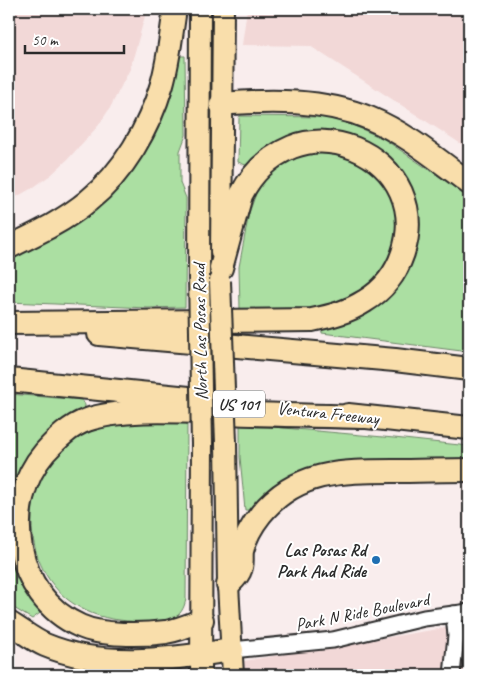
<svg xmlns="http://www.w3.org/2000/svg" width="478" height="684" viewBox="0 0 478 684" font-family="Caveat,sans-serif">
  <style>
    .built { fill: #f2d8d7 }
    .grass { fill: #abdfa2; stroke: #6b8566 }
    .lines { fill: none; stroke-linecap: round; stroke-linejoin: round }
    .minor-casing { stroke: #2b2b2b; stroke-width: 19 }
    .major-casing { stroke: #2b2b2b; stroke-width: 24 }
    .highway-casing { stroke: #2b2b2b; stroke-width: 26 }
    .minor { stroke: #fff; stroke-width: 15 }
    .major { stroke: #f9deab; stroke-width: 20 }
    .highway { stroke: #f9deab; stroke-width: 22 }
    .major-bridge-casing { stroke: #2b2b2b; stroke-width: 24; stroke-linecap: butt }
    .major-bridge { stroke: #f9deab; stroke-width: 20 }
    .poi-dot { fill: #1f6fb2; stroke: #fff; stroke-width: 2 }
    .labels { text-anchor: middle; stroke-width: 4; stroke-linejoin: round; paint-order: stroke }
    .shield { fill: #fff; stroke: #6b6b6b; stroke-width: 1 }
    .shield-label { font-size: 16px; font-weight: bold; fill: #2b2b2b }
    .street-label { font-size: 18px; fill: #2b2b2b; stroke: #fff }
    .poi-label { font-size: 18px; font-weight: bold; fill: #2b2b2b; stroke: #fff; text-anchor: end }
  </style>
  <rect width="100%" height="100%" fill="#f9eded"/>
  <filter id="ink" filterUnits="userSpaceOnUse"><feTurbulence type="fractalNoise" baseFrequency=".02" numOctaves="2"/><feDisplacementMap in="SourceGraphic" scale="10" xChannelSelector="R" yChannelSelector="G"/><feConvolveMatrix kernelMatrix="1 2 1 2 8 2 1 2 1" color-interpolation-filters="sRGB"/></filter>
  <g filter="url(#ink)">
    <g class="built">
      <polygon points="9,9 147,9 130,69 110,108 98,126 68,159 52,174 34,187 9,201"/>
      <polygon points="247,9 469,9 469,149 310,46 242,45"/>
      <polygon points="469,624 469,675 244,675 244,661"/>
    </g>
    <g class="grass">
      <polygon points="178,56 185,56 186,135 180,151 180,183 186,198 185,307 148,308 9,302 9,254 87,212"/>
      <polygon points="240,116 324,117 348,123 384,139 469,197 469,352 322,333 322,324 384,294 408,189 322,131 304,132 288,137 248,166 238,162 239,118"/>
      <path d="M335,151c10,5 31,12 38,19 48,49 19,116 -42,135 -26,8 -64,6 -91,4l-1,-42 10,-54 9,-25 -2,-2 21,-20 26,-13z"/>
      <polygon points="9,394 82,400 85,405 84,415 14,497 47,608 32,619 9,605"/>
      <path d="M187,420l-1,179c-4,21 -18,23 -37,23 -32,-1 -56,-3 -82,-23 -54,-44 -44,-137 19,-167 30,-14 68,-11 101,-12z"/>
      <polygon points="240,424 394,438 469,446 469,462 356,463 254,510 245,510 240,457"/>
    </g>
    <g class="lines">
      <defs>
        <g id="minor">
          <polyline points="232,650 333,640 424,618 469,612"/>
          <polyline points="452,675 456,636 454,614"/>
        </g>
        <g id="major">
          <polyline points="221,252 223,9"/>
          <polyline points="199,276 200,9"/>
          <polyline points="226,443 228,585 233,675"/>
          <polyline points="201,675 202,444"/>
        </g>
        <g id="highway">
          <path d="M221,104c49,-4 102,-5 148,14 37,15 69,42 100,65"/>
          <path d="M9,247c27,-13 55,-26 79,-46 36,-29 61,-73 74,-117 7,-24 9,-50 13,-75"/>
          <path d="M9,323l303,-3c19,-4 36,-8 53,-19 36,-21 53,-70 36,-109 -18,-40 -69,-61 -109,-45 -24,10 -40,26 -51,48l-20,73"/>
          <polyline points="99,334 395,360 469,369"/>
          <polyline points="9,380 199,399"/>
          <polyline points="348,415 469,428"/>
          <path d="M228,585c4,-4 11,-10 12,-15 3,-5 1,-13 2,-19 3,-13 11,-27 19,-37 35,-43 80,-43 132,-43 25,0 51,-1 76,-1"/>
          <path d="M202,620c-12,5 -23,10 -36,12 -24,3 -64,4 -86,-6 -66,-29 -80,-122 -35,-174 12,-13 25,-26 42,-32 36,-13 100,-8 139,-7 46,2 91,3 137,4"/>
          <path d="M9,623c12,7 24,17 36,22 60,25 126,14 187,5"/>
        </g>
      </defs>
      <use href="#minor" class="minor-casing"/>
      <use href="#major" class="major-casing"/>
      <use href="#highway" class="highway-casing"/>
      <use href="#minor" class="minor"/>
      <use href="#major" class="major"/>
      <use href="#highway" class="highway"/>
      <defs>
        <g id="major-bridge">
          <polyline points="199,276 202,444"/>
          <polyline points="220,281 226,443"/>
        </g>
      </defs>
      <use href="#major-bridge" class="major-bridge-casing"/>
      <use href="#major-bridge" class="major-bridge"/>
    </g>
  </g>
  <circle class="poi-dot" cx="376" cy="560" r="5"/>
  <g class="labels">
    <rect class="shield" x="213" y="390.5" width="52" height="27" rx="4"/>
    <g class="shield-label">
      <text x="239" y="410">US 101</text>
    </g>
    <g class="street-label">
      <text transform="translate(200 332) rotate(-91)" y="6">North Las Posas Road</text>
      <text transform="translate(328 413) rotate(6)" y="6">Ventura Freeway</text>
      <text transform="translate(362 612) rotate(-11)" y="6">Park N Ride Boulevard</text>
    </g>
    <g class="poi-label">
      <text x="366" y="556">Las Posas Rd<tspan x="366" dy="21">Park And Ride</tspan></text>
    </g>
  </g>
  <rect width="478" height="684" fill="none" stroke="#fff" stroke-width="30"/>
  <rect x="15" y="15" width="448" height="654" fill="none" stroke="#2b2b2b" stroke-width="2" filter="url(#ink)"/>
  <path d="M25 45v8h99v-8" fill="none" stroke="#2b2b2b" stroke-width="2.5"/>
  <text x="32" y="45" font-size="15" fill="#2b2b2b" stroke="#ffffff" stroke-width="4" paint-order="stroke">50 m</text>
</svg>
